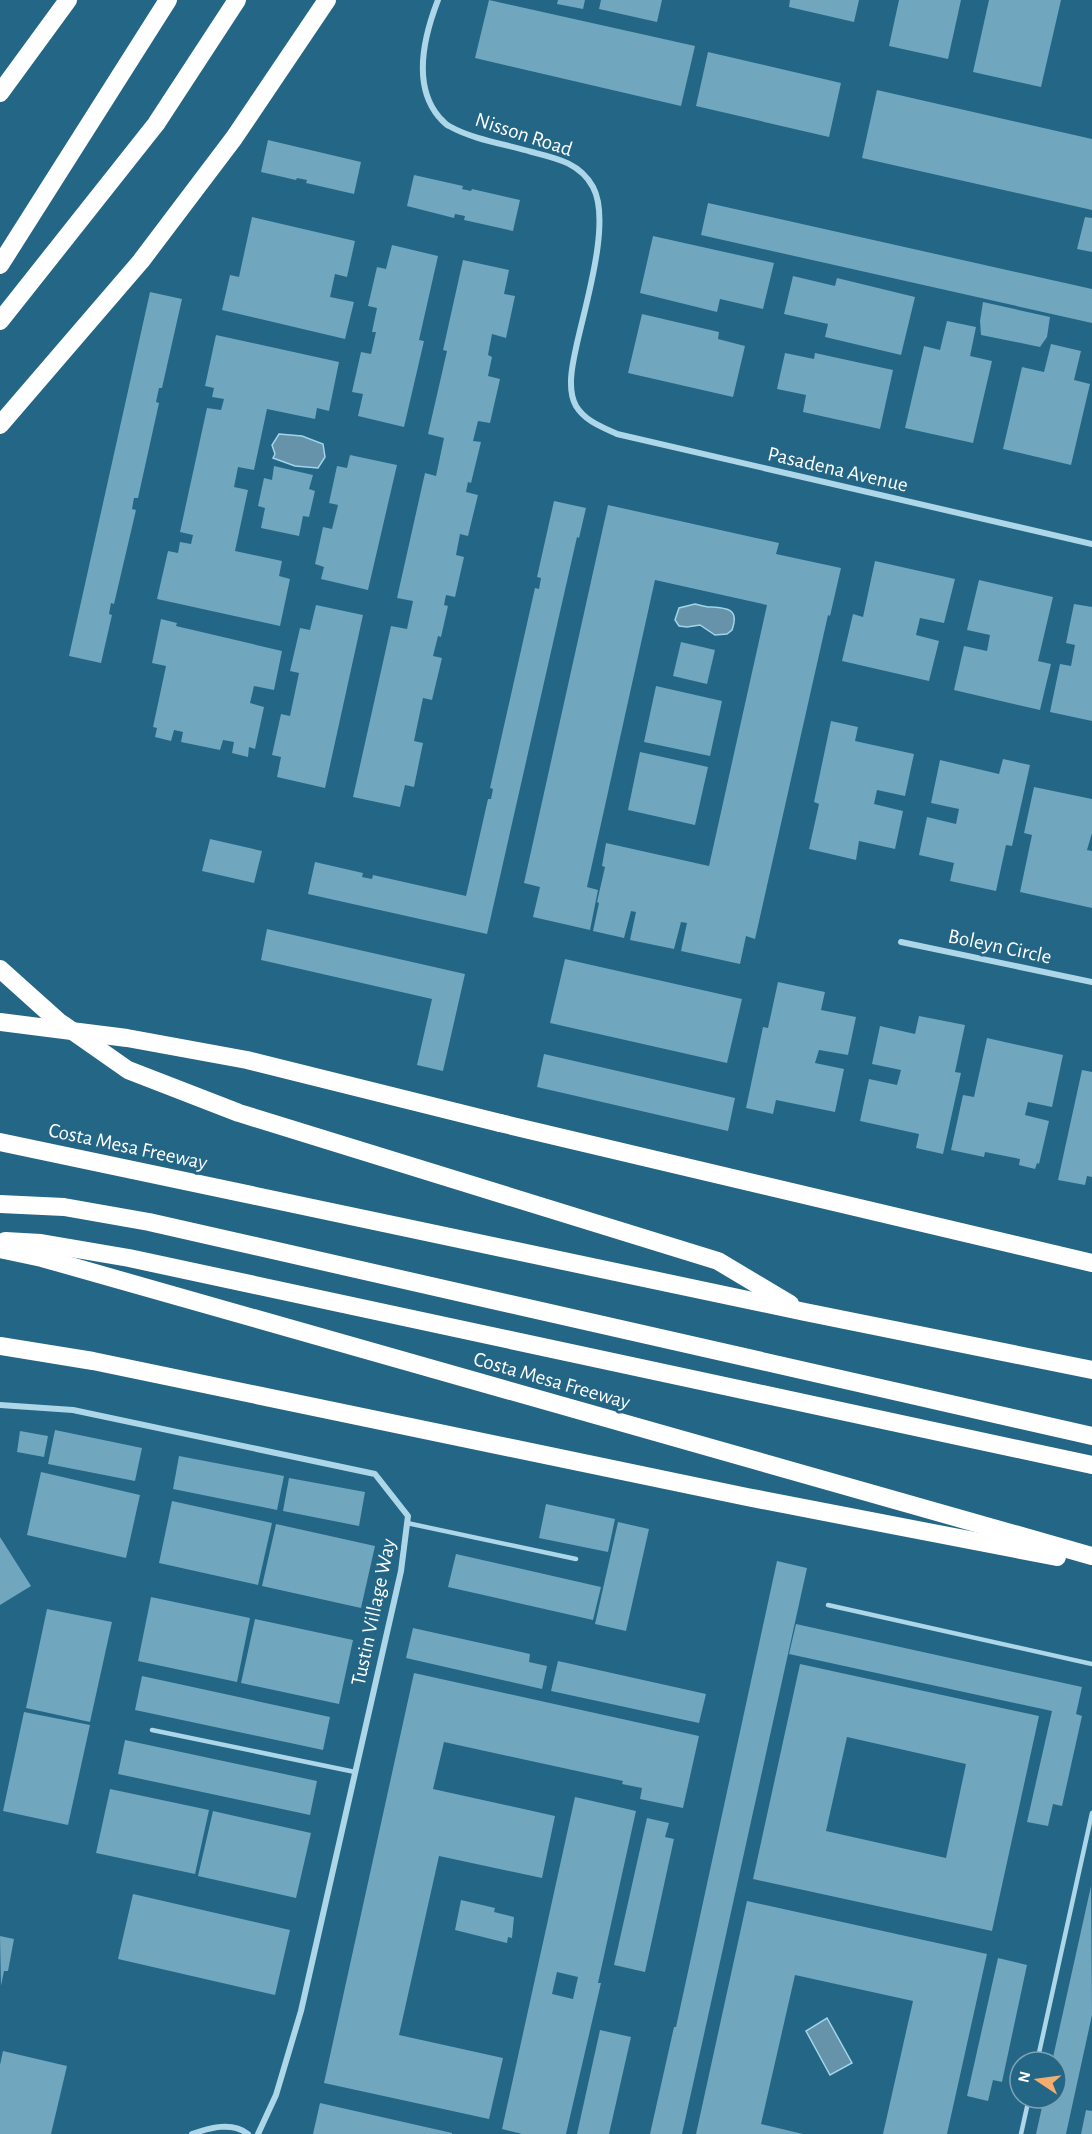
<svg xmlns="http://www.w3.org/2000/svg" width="1092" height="2134" viewBox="0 0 1092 2134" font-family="'Alegreya Sans',sans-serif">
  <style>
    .water { fill: #6693a9; stroke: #a1d5ea; stroke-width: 1.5 }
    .building { fill: #70a6be; fill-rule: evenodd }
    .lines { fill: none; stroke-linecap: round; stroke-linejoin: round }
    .lane { stroke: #add7e9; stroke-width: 4.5 }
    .street { stroke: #add7e9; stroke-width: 6 }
    .highway { stroke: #fff; stroke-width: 18 }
    .highway-bridge { stroke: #fff; stroke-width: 18 }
    .labels { text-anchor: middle; stroke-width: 6; stroke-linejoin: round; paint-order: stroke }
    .street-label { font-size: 21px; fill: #fff; stroke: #236685 }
  </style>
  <rect width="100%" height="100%" fill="#236685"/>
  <g class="water">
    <polygon points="279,434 302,436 323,444 325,457 318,468 295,466 273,458 275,454 272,445"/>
    <path d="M695,604c5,1 10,3 15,3 16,1 30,1 22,23l-5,4 -12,1 -15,-10 -13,2 -8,-1 -4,-6 4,-12z"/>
    <polygon points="827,2018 852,2063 830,2075 806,2031"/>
  </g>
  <g class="building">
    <polygon points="489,0 695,46 681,106 475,58"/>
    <polygon points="558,0 585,0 583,9 557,4"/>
    <polygon points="601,0 662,0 657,22 599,9"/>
    <polygon points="790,0 859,0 854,22 789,7"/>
    <polygon points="899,0 961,0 948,59 889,46"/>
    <polygon points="989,0 1061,0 1041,87 973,72"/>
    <polygon points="708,52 841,83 829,137 696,106"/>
    <polygon points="877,90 1092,139 1092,210 862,158"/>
    <polygon points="268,140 361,162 354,194 306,183 307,180 297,178 296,180 261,172"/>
    <polygon points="414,175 463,186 462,189 471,191 472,189 520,200 513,231 464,220 465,216 455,214 454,218 407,206"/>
    <polygon points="708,203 1092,289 1092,323 701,235"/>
    <polygon points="252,217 355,241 347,277 335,274 330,297 354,302 345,339 222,310 230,275 239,277"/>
    <polygon points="1085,217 1092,218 1092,252 1077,249"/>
    <polygon points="653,236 774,263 763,309 720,299 717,312 640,293"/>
    <polygon points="392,245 438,256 419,340 424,341 404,427 358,416 363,394 352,392 361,352 371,354 376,332 372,332 377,308 368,306 377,267 386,269"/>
    <polygon points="463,260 509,270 504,294 515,296 506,338 492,334 488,355 492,357 488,376 500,379 490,423 478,421 473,441 481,442 471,483 468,482 466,492 478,495 468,536 460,534 456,555 464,557 455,597 446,595 444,605 448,606 441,637 438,636 433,656 442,658 432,700 423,698 414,741 423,743 414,787 405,785 400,807 353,797 391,626 407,629 413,601 397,598 425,473 436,476 444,438 428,434 447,351 443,350"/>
    <polygon points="793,276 835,286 837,278 915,297 901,355 825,337 828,324 784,314"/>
    <polygon points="150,292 182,299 162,388 159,388 156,402 159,403 138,498 134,498 132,509 136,510 114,604 111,603 109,614 112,615 101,663 69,656"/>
    <polygon points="983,302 1050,317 1047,337 1040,347 981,335 980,321"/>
    <polygon points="642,314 719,332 718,339 745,346 733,397 628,373"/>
    <polygon points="947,321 976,327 970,356 992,361 973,443 905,428 924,346 940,350"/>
    <polygon points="216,335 339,362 329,411 317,408 315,419 267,409 254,470 238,467 234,487 248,490 235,551 282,561 279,576 290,579 280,626 157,599 168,551 178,553 180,542 191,544 193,535 180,532 207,408 221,410 224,399 212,397 214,388 205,386"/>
    <polygon points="1051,344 1081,351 1074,380 1090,384 1071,465 1003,449 1022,367 1044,372"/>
    <polygon points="785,353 814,359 815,353 893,370 880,429 803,412 806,395 777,389"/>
    <polygon points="350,455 397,465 368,590 321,579 324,567 315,564 323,527 332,529 338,505 329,503 337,466 347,468"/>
    <polygon points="274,466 313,475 309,489 315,491 309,517 303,516 299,536 261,528 265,508 258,506 264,478 272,480"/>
    <polygon points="554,501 586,508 579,538 577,537 487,934 308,894 315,862 363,873 362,877 372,879 373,875 466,896 488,799 491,799 493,789 490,788 535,588 539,589 541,578 537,577"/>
    <polygon points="608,505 779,543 776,554 841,568 830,616 828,615 755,939 746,936 740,964 681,951 687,923 681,922 674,949 630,940 636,912 631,911 624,938 593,931 599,903 597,902 605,867 602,866 606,843 709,866 767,605 655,580 587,887 598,890 590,930 533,917 540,887 524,883"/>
    <polygon points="875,561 955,579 944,623 920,618 916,635 939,641 929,681 842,661 853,614 863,617"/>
    <polygon points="979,580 1053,597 1038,661 1051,664 1040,710 954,690 964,646 987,651 990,635 967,630"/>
    <polygon points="1074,604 1092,607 1092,721 1050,712 1060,664 1071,666 1075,645 1066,643"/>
    <polygon points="316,605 363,615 325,788 277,777 281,757 272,755 281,714 290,716 299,673 290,671 300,628 310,630"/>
    <polygon points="161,619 177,623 176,626 282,651 274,690 254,686 250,703 264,707 255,749 249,747 248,757 232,753 234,742 223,740 220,750 181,742 183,732 174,730 171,741 155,737 157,728 153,727 166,666 152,663"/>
    <polygon points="681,642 715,650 707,684 673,676"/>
    <polygon points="656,686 722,701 710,756 644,742"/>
    <polygon points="831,721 858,727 855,741 914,754 905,796 877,790 874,804 903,811 895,849 859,841 856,860 809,849 819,804 814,802"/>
    <polygon points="640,752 708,767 695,825 628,810"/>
    <polygon points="1003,759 1030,765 1012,846 1006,845 996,891 950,881 954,863 919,855 927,817 956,824 959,809 931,803 940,760 999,774"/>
    <polygon points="1034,787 1092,799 1092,833 1087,850 1092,851 1092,908 1020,892 1032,835 1024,833"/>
    <polygon points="210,839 262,851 254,883 202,871"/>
    <polygon points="267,929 465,974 443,1071 417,1065 432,999 261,960"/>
    <polygon points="565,959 742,999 727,1063 550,1023"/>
    <polygon points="778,982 825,992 821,1010 856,1017 848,1055 819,1050 815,1063 844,1069 835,1112 776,1100 773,1114 746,1108 763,1027 768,1028"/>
    <polygon points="919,1016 965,1025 955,1072 961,1073 943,1154 916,1148 919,1134 860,1121 869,1079 897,1085 901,1070 872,1064 880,1026 915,1034"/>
    <polygon points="987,1038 1063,1055 1052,1107 1028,1102 1025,1115 1049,1121 1039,1164 1037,1163 1035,1169 1019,1165 1020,1159 985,1152 984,1157 951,1150 963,1095 974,1097"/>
    <polygon points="544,1054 735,1098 728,1131 537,1087"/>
    <polygon points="1082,1070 1092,1072 1092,1177 1087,1176 1085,1185 1058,1180"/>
    <polygon points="55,1430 142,1448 135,1481 48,1464"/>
    <polygon points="20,1431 48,1436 44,1457 17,1452"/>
    <polygon points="179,1456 284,1476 277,1510 173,1489"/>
    <polygon points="41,1472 140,1495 126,1558 27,1535"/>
    <polygon points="289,1478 365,1492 359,1526 283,1511"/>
    <polygon points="172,1501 272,1523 258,1585 159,1563"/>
    <polygon points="546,1504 615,1519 608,1552 539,1538"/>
    <polygon points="618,1522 649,1529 626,1631 595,1624"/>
    <polygon points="276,1524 375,1546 361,1608 262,1586"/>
    <polygon points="0,1537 31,1586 0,1605"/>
    <polygon points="456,1554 601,1587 593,1620 448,1587"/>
    <polygon points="777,1561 807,1568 682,2134 650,2134 674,2027 676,2027"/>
    <polygon points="151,1597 250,1618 237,1682 138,1661"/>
    <polygon points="47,1609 112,1622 90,1722 26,1708"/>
    <polygon points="255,1619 353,1640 339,1704 241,1683"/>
    <polygon points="796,1624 1082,1687 1076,1714 1082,1716 1062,1806 1053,1804 1048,1826 1027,1822 1052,1711 789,1654"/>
    <polygon points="413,1628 530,1654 529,1662 547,1666 542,1689 406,1658"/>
    <polygon points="558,1661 706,1694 699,1723 551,1691"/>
    <path d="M800,1664l239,52 -47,215 -239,-52zM847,1737l119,27 -20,94 -120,-27z"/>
    <polygon points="414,1673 699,1736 683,1808 640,1799 642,1788 622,1784 623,1781 444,1742 433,1789 555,1816 542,1878 439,1856 399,2035 503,2058 489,2119 324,2083"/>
    <polygon points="142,1676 330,1717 323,1750 135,1710"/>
    <polygon points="24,1712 90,1725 68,1825 3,1811"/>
    <polygon points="125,1740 317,1781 310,1815 118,1774"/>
    <polygon points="110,1789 209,1810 195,1874 96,1853"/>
    <path d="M575,1797l61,14 -38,172h3l-35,151h-44l-20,-5zM557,1972l21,5 -5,22 -21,-5z"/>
    <polygon points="213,1811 311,1833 296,1898 198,1876"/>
    <polygon points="647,1818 669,1823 665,1837 674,1839 645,1972 614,1965"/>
    <polygon points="1091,1886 1092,2015 1066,2134 1036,2134 1044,2098 1056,2098 1056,2062 1052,2062"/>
    <polygon points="133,1894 290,1930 275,1995 118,1959"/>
    <polygon points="461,1900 495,1908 494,1912 514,1917 512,1938 508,1937 507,1943 455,1930"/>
    <polygon points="747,1901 987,1954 947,2134 883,2134 913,2001 795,1975 761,2124 803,2134 696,2134"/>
    <polygon points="0,1936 14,1939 8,1971 4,1971 1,1986"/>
    <polygon points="998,1958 1027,1965 1002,2082 993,2080 988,2101 967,2096"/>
    <polygon points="600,2030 631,2037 609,2134 577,2134"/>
    <polygon points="3,2051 67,2066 51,2134 0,2134 0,2065"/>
    <polygon points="320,2103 452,2133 452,2134 313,2134"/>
    <polygon points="1086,2110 1092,2111 1092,2134 1081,2134"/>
  </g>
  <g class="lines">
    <g class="lane">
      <polyline points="407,1523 576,1559"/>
      <polyline points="828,1605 1092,1664"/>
      <polyline points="152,1730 355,1772"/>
      <polyline points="1037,2062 1092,1813"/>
      <polyline points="1021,2134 1029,2098"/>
    </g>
    <g class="street">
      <path d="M438,0c-14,36 -26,85 1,117 3,3 6,7 10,9 25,14 56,18 83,26 24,6 48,11 61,35 19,35 -9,122 -17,161 -4,18 -9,42 0,58 9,15 26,21 41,28l475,110"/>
      <polyline points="901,942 1092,982"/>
      <polyline points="0,1405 73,1410 375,1474 408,1516 401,1571 301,2011 276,2095 258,2134"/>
      <path d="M192,2134c17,-6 40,-13 56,0"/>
    </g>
    <g class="highway">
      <polyline points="0,93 68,0"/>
      <polyline points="0,265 168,0"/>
      <polyline points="0,321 156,124 237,0"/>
      <polyline points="0,425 141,261 234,138 327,0"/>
      <polyline points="0,969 58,1021 128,1070 239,1113 718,1261 790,1304"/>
      <polyline points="500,1123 1092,1263"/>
      <polyline points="0,1142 805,1312 1092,1370"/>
      <polyline points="0,1204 64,1207 149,1222 1092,1436"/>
      <polyline points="5,1241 41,1243 129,1258 1092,1465"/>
      <polyline points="0,1249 42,1258 1092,1556"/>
      <polyline points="0,1346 93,1361 747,1497 1057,1557"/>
    </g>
    <polyline class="highway-bridge" points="0,1022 127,1038 247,1060 500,1123"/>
  </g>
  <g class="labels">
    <g class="street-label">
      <text transform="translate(524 134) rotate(18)" y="7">Nisson Road</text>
      <text transform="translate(838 469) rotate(13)" y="7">Pasadena Avenue</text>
      <text transform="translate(1000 946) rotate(12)" y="7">Boleyn Circle</text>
      <text transform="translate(128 1146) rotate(12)" y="7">Costa Mesa Freeway</text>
      <text transform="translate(552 1380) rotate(16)" y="7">Costa Mesa Freeway</text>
      <text transform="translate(373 1612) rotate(-78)" y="7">Tustin Village Way</text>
    </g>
  </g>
  <g transform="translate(1038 2080) rotate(283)"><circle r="28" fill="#236685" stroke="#7ba3b6" stroke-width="1.5"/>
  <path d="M0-4.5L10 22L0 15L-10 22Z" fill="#f4ad70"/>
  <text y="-9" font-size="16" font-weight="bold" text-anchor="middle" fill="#ffffff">N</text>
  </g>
</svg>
